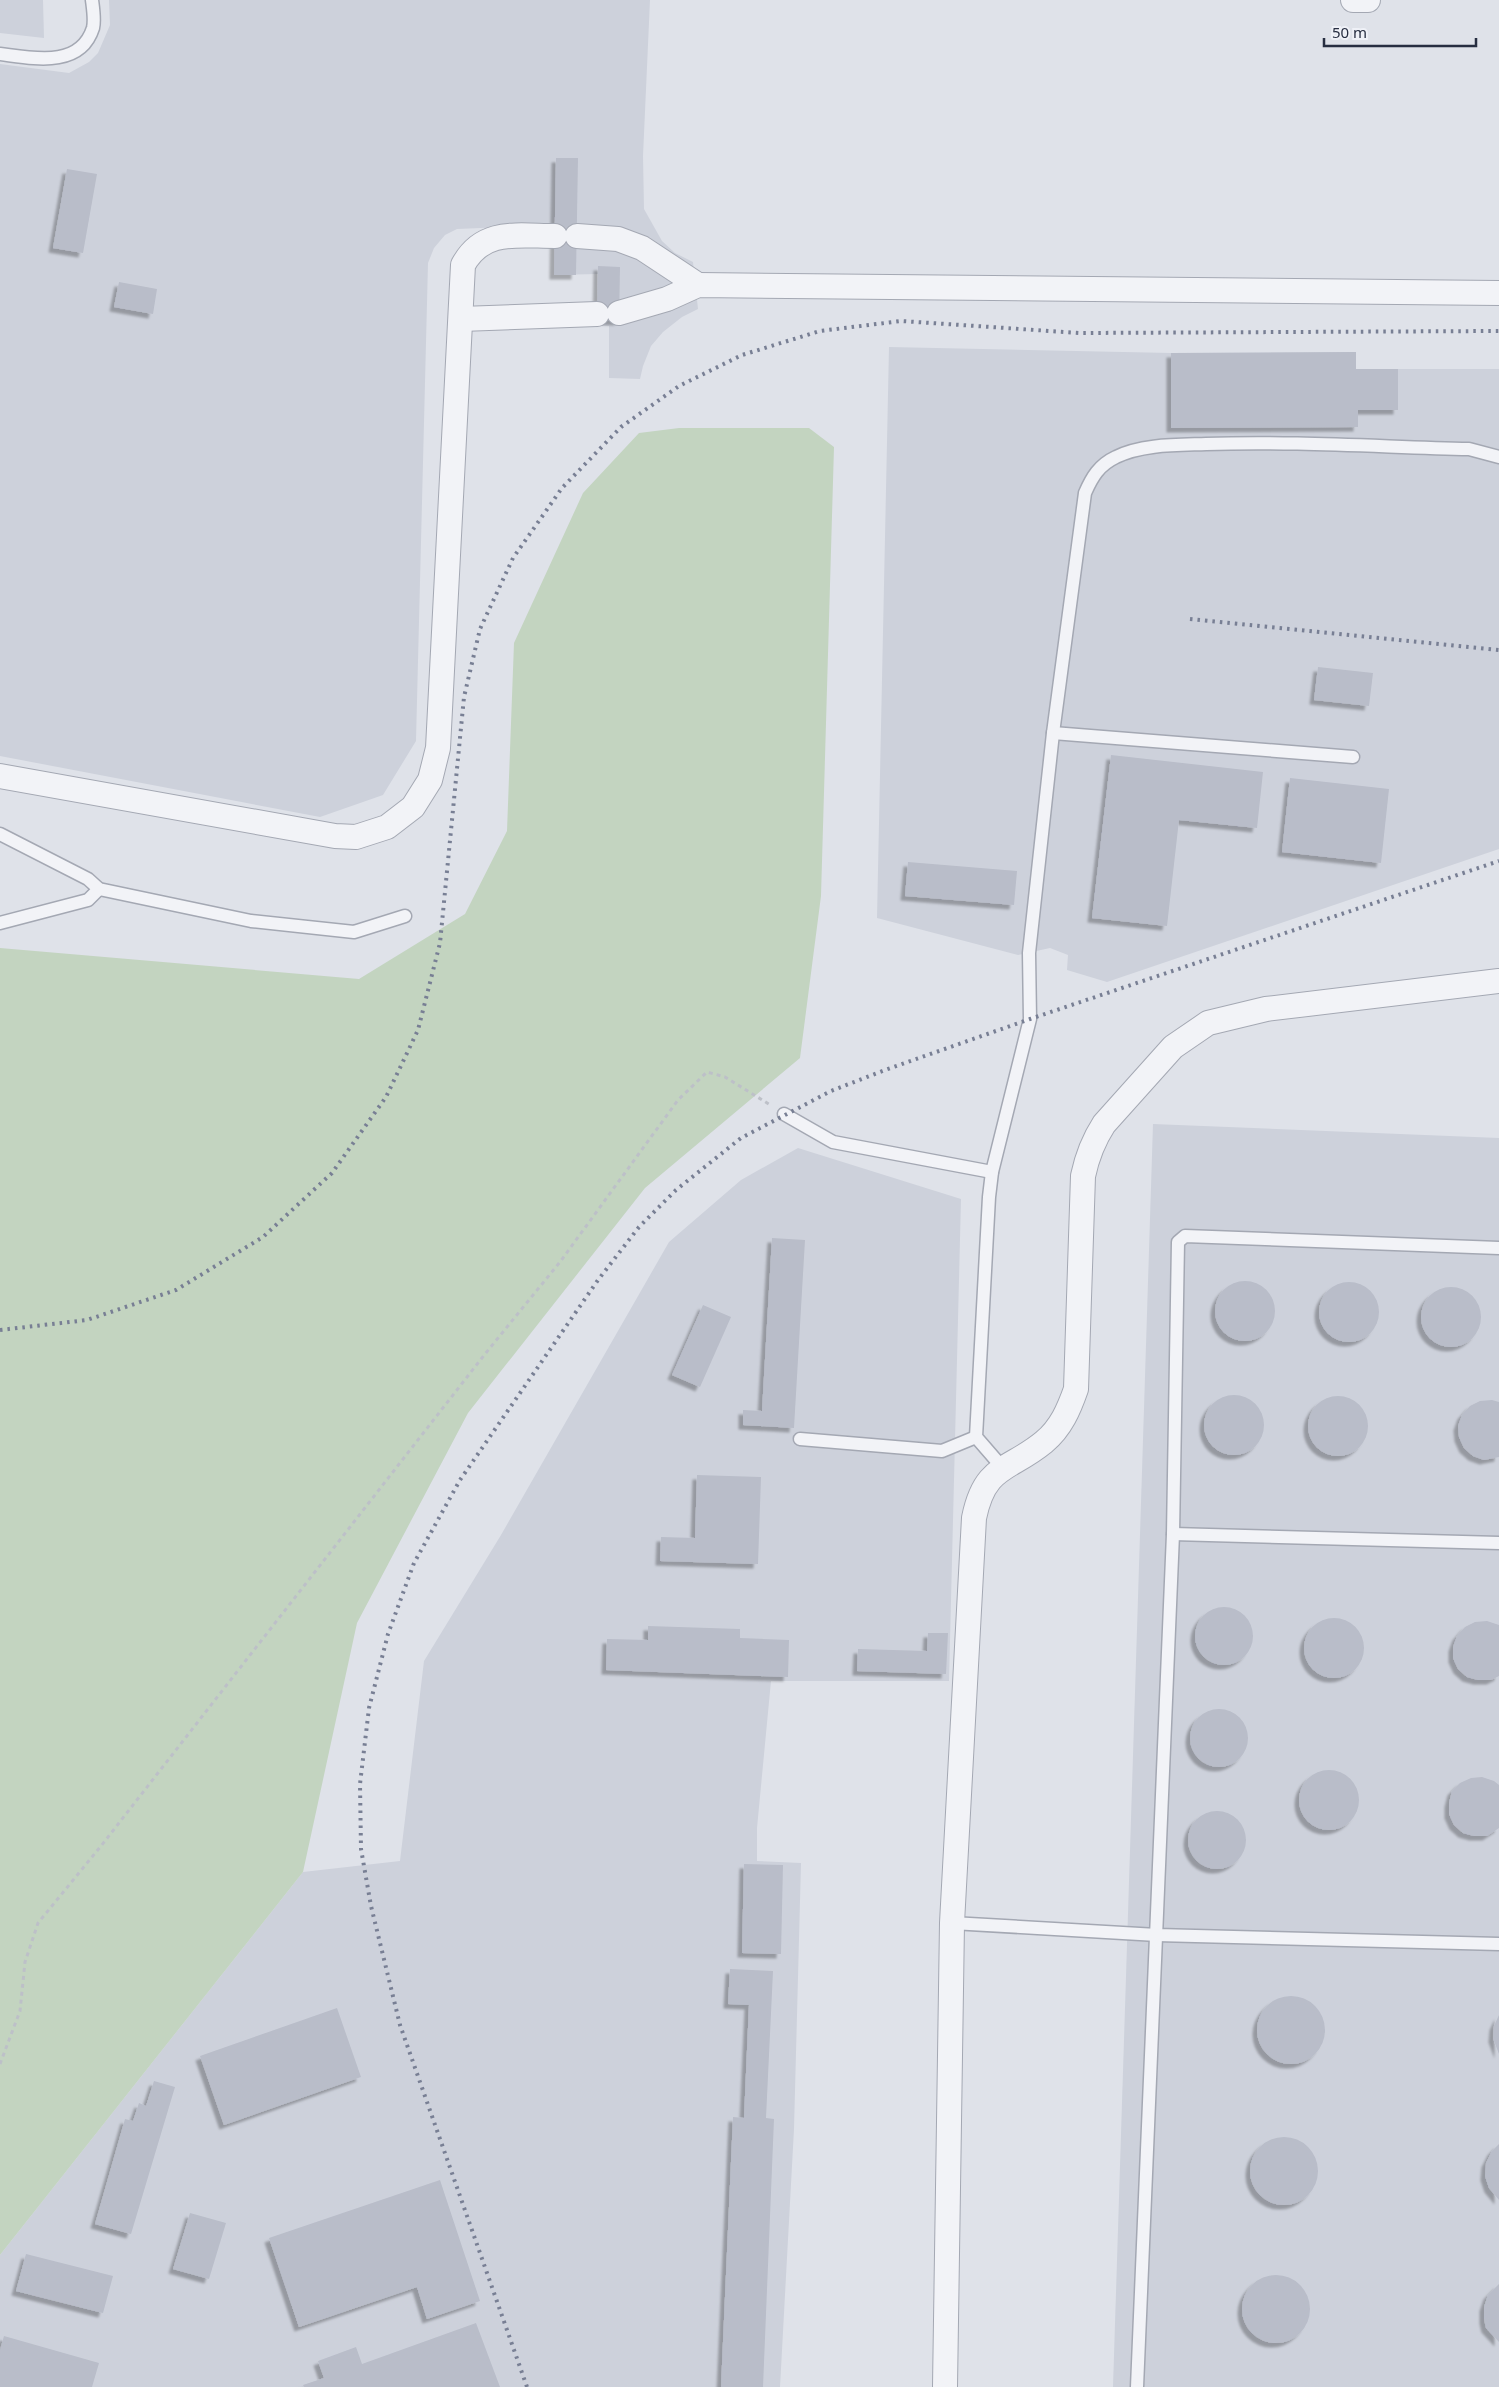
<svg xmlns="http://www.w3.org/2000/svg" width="1499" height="2387" viewBox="0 0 1499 2387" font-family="'Noto Sans',sans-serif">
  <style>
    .built { fill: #cdd1db }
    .green { fill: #c3d4c0 }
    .building { fill: #b9bdc9; filter: url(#shadow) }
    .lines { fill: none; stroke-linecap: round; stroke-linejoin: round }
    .service-casing { stroke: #a4a8b3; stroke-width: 15 }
    .minor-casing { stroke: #a4a8b3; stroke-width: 26 }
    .path { stroke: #bdc0c8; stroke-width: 3; stroke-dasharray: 4 4; stroke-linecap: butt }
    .service { stroke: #f2f3f7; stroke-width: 12 }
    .minor { stroke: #f2f3f7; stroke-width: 24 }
    .rail { stroke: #787f94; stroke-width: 4; stroke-dasharray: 2.5 5; stroke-linecap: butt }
  </style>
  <defs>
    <filter id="shadow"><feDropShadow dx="-4.5" dy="4.5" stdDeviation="1" flood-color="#0004"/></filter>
  </defs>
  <rect width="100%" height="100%" fill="#dfe2e9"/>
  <g class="built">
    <polygon points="0,0 43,0 44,38 0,33"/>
    <polygon points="109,0 650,0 643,156 644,209 662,241 675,253 693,262 698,309 682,317 663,332 651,346 643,366 640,379 609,378 609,326 597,326 598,274 554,275 555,225 457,229 445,235 434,248 428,263 416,741 383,795 320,817 0,756 0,64 69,73 89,62 98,53 110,25"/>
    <polygon points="889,347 1171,353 1356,352 1356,369 1499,369 1499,849 1107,982 1067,970 1068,955 1050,948 1018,955 877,918"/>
    <polygon points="1153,1124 1499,1138 1499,2387 1113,2387"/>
    <polygon points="798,1148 961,1199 949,1681 771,1681 757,1828 757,1861 801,1863 794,2129 780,2387 0,2387 0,2255 303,1872 400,1861 424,1661 501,1535 669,1242 741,1180"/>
  </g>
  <polygon class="green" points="679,428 809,428 834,447 821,896 800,1058 645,1188 468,1413 357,1623 303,1872 0,2255 0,948 359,979 465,914 507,831 514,643 583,493 639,433"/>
  <g class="building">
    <polygon points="556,158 578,158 576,275 554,275"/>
    <polygon points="67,169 97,174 83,253 53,248"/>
    <polygon points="598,266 620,267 619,321 597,320"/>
    <polygon points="119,282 157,289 153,314 114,307"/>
    <polygon points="1356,352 1356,369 1398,369 1398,410 1358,410 1358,427 1171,428 1171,353"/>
    <polygon points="1318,667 1373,673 1369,706 1314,700"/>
    <polygon points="1111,755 1263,772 1257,828 1179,820 1167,926 1092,918"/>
    <polygon points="1290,778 1389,789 1381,863 1282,852"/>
    <polygon points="908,862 1017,871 1014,905 905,896"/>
    <polygon points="772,1238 805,1240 794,1428 743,1425 743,1410 762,1411"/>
    <circle cx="1245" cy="1311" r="30"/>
    <circle cx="1349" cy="1312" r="30"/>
    <circle cx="1451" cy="1317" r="30"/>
    <polygon points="703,1305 731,1317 700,1387 672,1375"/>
    <circle cx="1234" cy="1425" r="30"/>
    <circle cx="1338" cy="1426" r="30"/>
    <polygon points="1492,1400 1499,1402 1499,1457 1484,1460 1473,1456 1464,1448 1459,1437 1458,1426 1462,1415 1470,1406 1480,1401"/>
    <polygon points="697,1475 761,1477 758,1564 660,1561 661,1537 695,1538"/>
    <circle cx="1224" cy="1636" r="29"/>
    <circle cx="1334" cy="1648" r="30"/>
    <polygon points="1487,1621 1499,1625 1499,1676 1491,1680 1478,1680 1467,1677 1458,1669 1453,1658 1453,1647 1457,1636 1465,1627 1475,1622"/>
    <polygon points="648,1626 740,1629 740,1638 789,1640 788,1677 606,1670 607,1639 648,1640"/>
    <polygon points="928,1633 948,1633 946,1674 857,1671 858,1649 927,1651"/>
    <circle cx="1219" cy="1738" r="29"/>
    <circle cx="1329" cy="1800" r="30"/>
    <polygon points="1482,1777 1494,1781 1499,1785 1499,1828 1487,1836 1474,1836 1463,1833 1454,1825 1449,1814 1449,1803 1452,1791 1460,1783 1471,1778"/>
    <circle cx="1217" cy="1840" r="29"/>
    <polygon points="744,1864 783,1865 781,1954 742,1953"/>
    <polygon points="730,1969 773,1971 766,2118 774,2119 763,2387 721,2387 733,2117 744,2118 749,2005 728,2004"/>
    <circle cx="1291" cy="2030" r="34"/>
    <polygon points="337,2008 361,2077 224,2125 200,2056"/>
    <polygon points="1499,2015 1499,2054 1493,2038 1494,2026"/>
    <polygon points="154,2081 175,2087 131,2234 95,2224 125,2119 133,2121 139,2103 146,2106"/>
    <circle cx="1284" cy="2171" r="34"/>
    <polygon points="1499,2144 1499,2200 1489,2188 1485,2176 1486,2163 1492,2151"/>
    <polygon points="440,2180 480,2301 427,2319 417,2287 299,2327 269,2238"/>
    <polygon points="190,2213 226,2223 209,2279 173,2269"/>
    <polygon points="26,2254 113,2276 103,2313 16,2291"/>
    <circle cx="1276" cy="2309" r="34"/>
    <polygon points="1499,2284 1499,2342 1486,2328 1484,2319 1484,2307 1488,2295"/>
    <polygon points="476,2323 500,2387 304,2387 303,2385 324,2378 318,2361 356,2347 362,2364"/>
    <polygon points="4,2336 99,2363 92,2387 0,2387 0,2350"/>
  </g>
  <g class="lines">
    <defs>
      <g id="service">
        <path d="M0,54c32,4 80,15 93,-26 2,-8 0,-20 -1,-28"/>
        <polyline points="1053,733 1353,757"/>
        <polyline points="0,834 88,879 99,889 251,921 354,932 405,916"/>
        <polyline points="0,923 88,900 99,889"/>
        <polyline points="784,1114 833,1142 992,1172"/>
        <polyline points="800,1439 942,1451 976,1437"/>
        <path d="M1002,1467l-26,-30 13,-240 3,-25 38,-153 -1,-66 24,-220 32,-240c7,-16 14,-28 31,-36 26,-13 62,-12 90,-13 88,-3 176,3 263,5l30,8"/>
        <polyline points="1173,1534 1499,1543"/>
        <polyline points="952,1923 1157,1935 1499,1944"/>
        <polyline points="1137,2387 1173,1534 1178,1242 1185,1236 1499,1248"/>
      </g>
      <g id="minor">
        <polyline points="1353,0 1368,0"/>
        <polyline points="577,236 618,239 642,248 698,285"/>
        <polyline points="619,313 667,299 698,285 1499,293"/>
        <polyline points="461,319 597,314"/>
        <path d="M0,776l335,60 21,1 31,-10 26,-20 17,-27 8,-32 25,-483c20,-37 55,-29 92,-29"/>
        <path d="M945,2387l7,-464 22,-405c11,-54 35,-47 70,-76 17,-14 25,-33 32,-53l7,-213c4,-19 10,-35 21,-52l69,-77 35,-24 58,-14 233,-28"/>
      </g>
    </defs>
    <use href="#service" class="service-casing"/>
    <use href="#minor" class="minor-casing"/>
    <polyline class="path" points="0,2064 20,2011 25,1962 38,1923 101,1846 485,1354 560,1262 678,1100 707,1072 725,1077 772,1106"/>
    <use href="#service" class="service"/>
    <use href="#minor" class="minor"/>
    <g class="rail">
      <polyline points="1190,619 1499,650"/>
      <polyline points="0,1330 87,1320 176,1290 263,1237 332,1173 386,1097 418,1030 440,943 464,697 480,629 513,558 562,488 621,427 679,386 742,355 820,331 901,321 1080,333 1499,331"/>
      <polyline points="527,2387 400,2025 371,1906 361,1849 360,1784 369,1708 388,1634 414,1563 460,1480 598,1280 639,1227 676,1190 741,1138 831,1091 885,1070 1030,1019 1499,861"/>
    </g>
  </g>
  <path d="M1324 38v8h152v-8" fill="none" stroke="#272e41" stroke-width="2.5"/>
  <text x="1332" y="38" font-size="15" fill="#272e41" stroke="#eff1f7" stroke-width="4" paint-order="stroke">50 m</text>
</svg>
